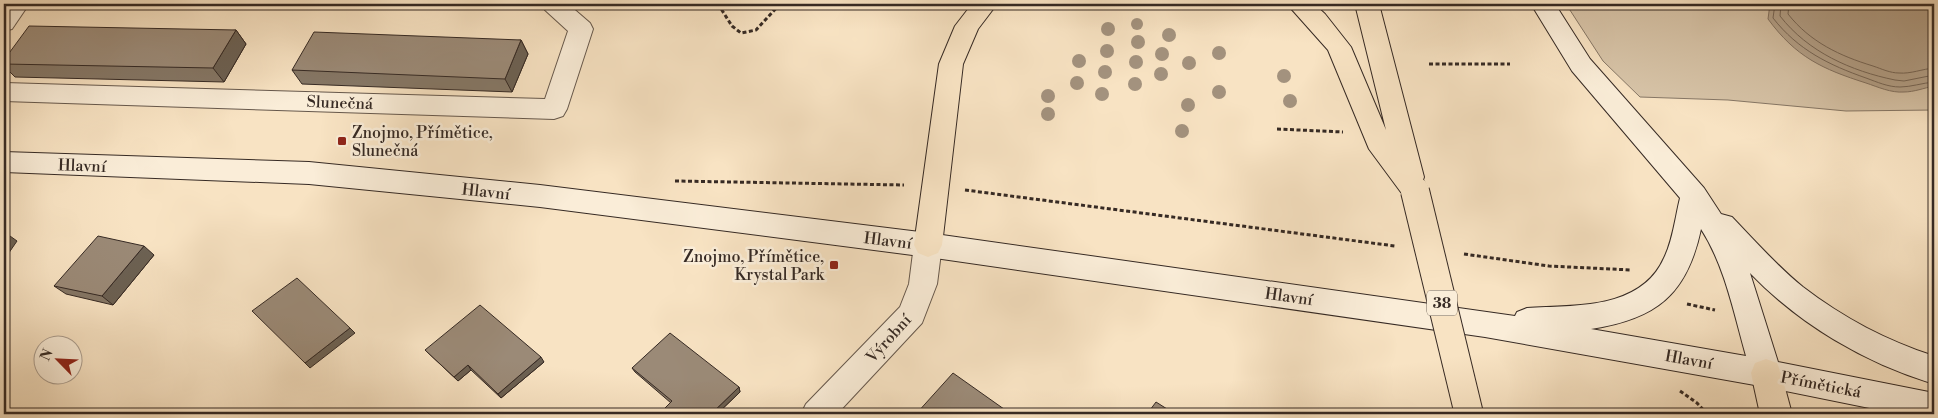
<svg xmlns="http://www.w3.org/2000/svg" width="1938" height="418" viewBox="0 0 1938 418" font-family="'Libre Bodoni',serif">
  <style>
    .green { fill: #d7c4a8; stroke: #867766 }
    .water { fill: #b6a48d; stroke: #837363 }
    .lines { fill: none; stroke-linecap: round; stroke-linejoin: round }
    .shore { stroke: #766758; stroke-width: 1 }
    .street-casing { stroke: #66584c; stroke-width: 2 }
    .secondary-casing { stroke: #362a24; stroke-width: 2 }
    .primary-casing { stroke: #362a24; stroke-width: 2 }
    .path { stroke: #362a24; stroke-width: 3; stroke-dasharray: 4 2.5; stroke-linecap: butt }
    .street { fill: #faedd8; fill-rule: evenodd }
    .secondary { fill: #faedd8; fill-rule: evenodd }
    .primary { fill: #f8e3c3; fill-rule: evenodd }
    .primary-bridge-casing { stroke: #362a24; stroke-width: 30; stroke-linecap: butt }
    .primary-bridge { stroke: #f8e3c3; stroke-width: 28 }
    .tree { fill: #a3927e }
    .wall { fill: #857766; stroke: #362a24 }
    .shaded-wall { fill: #6c6153; stroke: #362a24 }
    .building { fill: #9b8a77; stroke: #362a24 }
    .poi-dot { fill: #8f2418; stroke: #faedd8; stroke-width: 2 }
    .labels { text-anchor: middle; stroke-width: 5; stroke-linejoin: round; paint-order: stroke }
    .shield { fill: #faedd8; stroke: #71645a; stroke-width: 1 }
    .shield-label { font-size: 15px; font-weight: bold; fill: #362a24 }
    .street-label { font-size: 16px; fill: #362a24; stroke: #faedd8 }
    .poi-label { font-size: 16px; fill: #362a24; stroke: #faedd8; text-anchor: start }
  </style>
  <rect width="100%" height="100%" fill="#f8e3c3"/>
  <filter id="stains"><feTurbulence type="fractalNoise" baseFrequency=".004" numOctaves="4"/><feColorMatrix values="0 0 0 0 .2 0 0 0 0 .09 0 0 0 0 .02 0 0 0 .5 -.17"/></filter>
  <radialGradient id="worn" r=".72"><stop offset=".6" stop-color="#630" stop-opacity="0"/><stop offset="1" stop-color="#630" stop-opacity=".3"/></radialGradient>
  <polygon class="green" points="1566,4 1934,4 1934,110 1846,111 1728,100 1640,97 1603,61"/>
  <path class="water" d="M1770,4h164v82c-10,2 -20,6 -30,6 -13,1 -26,-5 -38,-9 -44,-14 -70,-26 -98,-64z"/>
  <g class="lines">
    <g class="shore">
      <path d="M1775,4l-2,14c25,32 56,47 93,60 11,4 22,9 34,9 11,0 22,-4 34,-5"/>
      <path d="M1781,4l-1,12c28,36 71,55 115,64l9,1 30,-6"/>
      <path d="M1789,4l-1,10c22,28 52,42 85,52 9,3 17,7 26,7 12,1 23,-4 35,-5"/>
    </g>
    <defs>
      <g id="street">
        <polygon points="5,4 29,4 12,29 4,31"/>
        <polygon points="541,4 568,4 590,23 593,29 567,109 563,116 554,119 4,101 5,83 545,99 568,31 545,10"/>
        <polygon points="928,233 938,237 942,245 937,284 922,323 837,414 801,414 806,404 900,307 909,284 914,245 918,237"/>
      </g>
      <path id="secondary" d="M1531,4h24l35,55 114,129 17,26 11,3c23,24 45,49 71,70 39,30 84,54 131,69v28c-69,-21 -134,-59 -184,-111l28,89 156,31v21h-35l-133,-27 -281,-50 -557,-80 -388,-50 -231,-23 -305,-12v-20l305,10 231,23 388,48 587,83 2,-4 10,-4c48,-3 114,2 137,-50 9,-18 11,-40 16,-60l-108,-127zM1701,229c24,37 33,85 45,127l-155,-27c65,-10 96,-34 110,-100z"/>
      <g id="primary">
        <polygon points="972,4 997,4 978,29 963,64 942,245 938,253 928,257 918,253 914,245 939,64 955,26"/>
        <polygon points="1287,4 1314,4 1325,14 1351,47 1386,130 1355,4 1379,4 1424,177 1423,180 1427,187 1423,195 1413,198 1403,195 1369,149 1328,50"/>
        <polygon points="1766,359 1777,363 1781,373 1792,414 1760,414 1751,373 1755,363"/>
      </g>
    </defs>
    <use href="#street" class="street-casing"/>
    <use href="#secondary" class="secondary-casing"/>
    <use href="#primary" class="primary-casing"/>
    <g class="path">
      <polyline points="718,4 732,26 741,33 756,30 780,4"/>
      <polyline points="1429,64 1510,64"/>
      <polyline points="1277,129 1343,132"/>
      <polyline points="675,181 904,185"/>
      <polyline points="965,190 1395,246"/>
      <polyline points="1464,254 1549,266 1631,270"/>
      <polyline points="1687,304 1715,310"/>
      <polyline points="1680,391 1697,403 1707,414"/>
    </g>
    <use href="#street" class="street"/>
    <use href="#secondary" class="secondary"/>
    <use href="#primary" class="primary"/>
    <defs>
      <polyline id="primary-bridge" points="1415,191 1469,414"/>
    </defs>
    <use href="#primary-bridge" class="primary-bridge-casing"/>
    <use href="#primary-bridge" class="primary-bridge"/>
  </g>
  <g class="tree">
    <circle cx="1137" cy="24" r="6"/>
    <circle cx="1108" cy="29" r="7"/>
    <circle cx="1169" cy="35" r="7"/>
    <circle cx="1138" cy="42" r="7"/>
    <circle cx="1107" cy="51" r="7"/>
    <circle cx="1219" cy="53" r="7"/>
    <circle cx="1162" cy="54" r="7"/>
    <circle cx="1079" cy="61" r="7"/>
    <circle cx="1136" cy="62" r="7"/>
    <circle cx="1189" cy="63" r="7"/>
    <circle cx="1105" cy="72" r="7"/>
    <circle cx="1161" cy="74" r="7"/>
    <circle cx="1284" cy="76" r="7"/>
    <circle cx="1077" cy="83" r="7"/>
    <circle cx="1135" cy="84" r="7"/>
    <circle cx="1219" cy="92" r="7"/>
    <circle cx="1102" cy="94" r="7"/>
    <circle cx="1048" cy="96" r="7"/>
    <circle cx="1290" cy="101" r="7"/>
    <circle cx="1188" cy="105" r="7"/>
    <circle cx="1048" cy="114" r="7"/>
    <circle cx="1182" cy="131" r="7"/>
  </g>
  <g class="wall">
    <polygon points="236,30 246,44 224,82 15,77 4,66 4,60"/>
    <polygon points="521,40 528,54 512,92 302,84 292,70"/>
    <polygon points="154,255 113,305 66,294 54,286"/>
    <polygon points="425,350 544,362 501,398 471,370 458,381"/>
    <polygon points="632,368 739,387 740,392 717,414 661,414 660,413 671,403 635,372"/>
  </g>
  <g class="shaded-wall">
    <polygon points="236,30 246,44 224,82 213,68"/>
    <polygon points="521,40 528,54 512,92 505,79"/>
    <polygon points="10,236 17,241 4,260 4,245"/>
    <polygon points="144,246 154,255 113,305 102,296"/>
    <polygon points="350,328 355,333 310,368 305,363"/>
    <polygon points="541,357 544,362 501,398 498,394"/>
    <polygon points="468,365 471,370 458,381 454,377"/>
    <polygon points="739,387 740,392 717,414 711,414"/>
  </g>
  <g class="building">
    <polygon points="29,26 236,30 213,68 4,64 4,60"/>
    <polygon points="314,32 521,40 505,79 292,70"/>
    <polygon points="4,235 10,236 4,245"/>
    <polygon points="98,236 144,246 102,296 54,286"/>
    <polygon points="297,278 350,328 305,363 252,311"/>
    <polygon points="480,305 541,357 498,394 468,365 454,377 425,350"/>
    <polygon points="670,333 739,387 711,414 662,414 660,413 672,401 632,368"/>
    <polygon points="953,373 1011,414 916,414"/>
    <polygon points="1156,402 1175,414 1147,414"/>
  </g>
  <g class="poi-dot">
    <rect x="337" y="136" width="10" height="10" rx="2.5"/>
    <rect x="829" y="260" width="10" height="10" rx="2.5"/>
  </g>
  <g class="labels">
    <rect class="shield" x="1427" y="290.5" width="30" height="25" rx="4"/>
    <g class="shield-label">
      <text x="1442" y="308">38</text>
    </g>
    <g class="street-label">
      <text transform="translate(340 102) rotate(2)" y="6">Slunečná</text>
      <text transform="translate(82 165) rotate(2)" y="6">Hlavní</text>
      <text transform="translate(486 191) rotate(6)" y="6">Hlavní</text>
      <text transform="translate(888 240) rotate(7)" y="6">Hlavní</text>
      <text transform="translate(1289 296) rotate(8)" y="6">Hlavní</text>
      <text transform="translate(888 338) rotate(-48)" y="6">Výrobní</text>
      <text transform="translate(1689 359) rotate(10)" y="6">Hlavní</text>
      <text transform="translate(1821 384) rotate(11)" y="6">Přímětická</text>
    </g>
    <g class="poi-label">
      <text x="352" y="138">Znojmo, Přímětice,<tspan x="352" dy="18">Slunečná</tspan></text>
      <text x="824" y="262" text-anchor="end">Znojmo, Přímětice,<tspan x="824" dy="18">Krystal Park</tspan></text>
    </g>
  </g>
  <rect width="1938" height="418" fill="none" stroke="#f8e3c3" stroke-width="20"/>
  <rect x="5" y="5" width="1928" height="408" fill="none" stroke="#362a24" stroke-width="2.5"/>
  <rect x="10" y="10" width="1918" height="398" fill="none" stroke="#362a24"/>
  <g transform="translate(58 360) rotate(294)"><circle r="24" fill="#faedd8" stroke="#ac9f90"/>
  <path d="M0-4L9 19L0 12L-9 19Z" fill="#8f2418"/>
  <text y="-8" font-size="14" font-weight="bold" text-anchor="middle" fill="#362a24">N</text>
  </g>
  <rect width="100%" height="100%" filter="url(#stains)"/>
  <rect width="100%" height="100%" fill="url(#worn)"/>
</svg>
